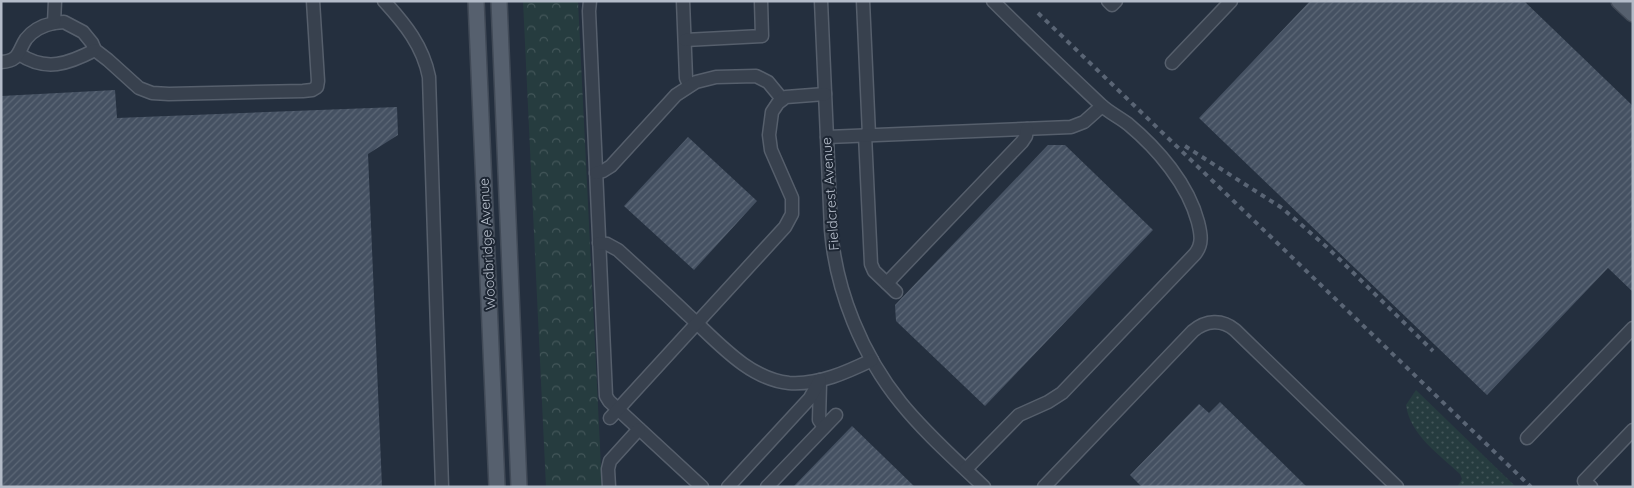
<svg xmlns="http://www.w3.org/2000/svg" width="1634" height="488" viewBox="0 0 1634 488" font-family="Quicksand,sans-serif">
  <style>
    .grass { fill: url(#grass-dots) }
    .forest { fill: url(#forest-crowns) }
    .building { fill: url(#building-hatch) }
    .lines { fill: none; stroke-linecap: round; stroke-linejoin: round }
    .minor-casing { stroke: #565f6c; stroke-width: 15 }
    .major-casing { stroke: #414a57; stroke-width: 18 }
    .minor { stroke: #38414e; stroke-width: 12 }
    .major { stroke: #56606e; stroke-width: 15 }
    .rail { stroke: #5a6575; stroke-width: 4; stroke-dasharray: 5 5; stroke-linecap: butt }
    .labels { text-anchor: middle; stroke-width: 4; stroke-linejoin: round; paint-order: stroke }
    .street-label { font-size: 14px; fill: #b4bcc9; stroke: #1d2633 }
  </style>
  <defs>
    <pattern id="grass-dots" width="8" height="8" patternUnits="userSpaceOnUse" patternTransform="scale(1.25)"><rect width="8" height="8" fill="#263c3f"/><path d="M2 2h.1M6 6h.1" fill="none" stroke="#435659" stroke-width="1.8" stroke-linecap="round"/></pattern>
    <pattern id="forest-crowns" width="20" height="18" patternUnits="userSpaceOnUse" patternTransform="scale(1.25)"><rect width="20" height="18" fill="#263c3f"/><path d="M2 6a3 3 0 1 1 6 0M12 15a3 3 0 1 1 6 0" fill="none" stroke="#435659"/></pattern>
    <pattern id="building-hatch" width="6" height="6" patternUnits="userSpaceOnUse" patternTransform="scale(1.25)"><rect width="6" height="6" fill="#455162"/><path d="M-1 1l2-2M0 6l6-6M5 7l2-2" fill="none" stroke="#5d6877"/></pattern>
  </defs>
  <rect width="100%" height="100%" fill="#242f3e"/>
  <path class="grass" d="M1416,390l100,97h-59l5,-8 -2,-5c-20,-19 -50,-39 -54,-69z"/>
  <polygon class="forest" points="523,1 578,1 602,487 546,487"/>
  <g class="building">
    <polygon points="1310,1 1524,1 1633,106 1633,292 1608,268 1487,395 1199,118"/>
    <polygon points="115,90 117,118 397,107 398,135 368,154 382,487 1,487 1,96"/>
    <polygon points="688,137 757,201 694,270 624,206"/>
    <polygon points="1048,145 1065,145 1153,230 985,406 896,321 895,305"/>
    <polygon points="1220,402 1307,487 1142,487 1130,475 1199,404 1209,413"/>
    <polygon points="852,426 915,487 793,487"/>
  </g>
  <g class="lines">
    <defs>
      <g id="minor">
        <path d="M384,1c21,23 39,45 45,76l13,410"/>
        <polyline points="590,1 589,11 606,396 609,401 702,487"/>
        <polyline points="683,1 686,78 689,85"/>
        <path d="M821,1l10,229c5,61 31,125 70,173 25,31 55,57 83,84"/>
        <polyline points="863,1 869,135"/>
        <polyline points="1108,1 1112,5 1116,1"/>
        <polyline points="54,23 64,22 83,32 92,43 95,50 108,60 139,88 152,93 169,94 303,91 312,90 317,87 318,81 313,1"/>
        <polyline points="685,40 762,36 761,1"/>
        <path d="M19,54c27,18 49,10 76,-4"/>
        <path d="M1,62c19,-1 17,-11 25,-23 7,-9 18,-14 28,-16l1,-22"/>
        <polyline points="1172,63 1231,1"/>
        <polyline points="865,135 871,264 874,271 896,292"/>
        <polyline points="827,137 1071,127 1084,122 1102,106"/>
        <polyline points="596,173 603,171 611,166 676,95 696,82 716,77 756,76 768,82 782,99"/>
        <path d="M599,243l8,1 11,6c23,21 46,42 69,64 29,26 61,65 102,69 30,2 58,-11 83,-23"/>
        <polyline points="887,283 1022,142 1026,136 1027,129"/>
        <polyline points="820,383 819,420 824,427"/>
        <polyline points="610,418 785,227 792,214 792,198 771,150 769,135 772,112 778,103 786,97 825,94"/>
        <polyline points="1527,438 1633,328"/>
        <path d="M966,469l53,-54 29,-13 14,-9 133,-139c8,-10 6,-20 3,-32 -10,-38 -40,-73 -70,-98 -9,-7 -20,-12 -28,-20 -36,-34 -72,-68 -107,-103"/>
        <polyline points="609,487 608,469 610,461 639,429"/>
        <polyline points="728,487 810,398 820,380"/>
        <polyline points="767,487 836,415"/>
        <path d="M1044,487l149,-156c13,-11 29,-12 42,-1l162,157"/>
        <polyline points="1591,487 1584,481 1633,430"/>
      </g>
      <g id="major">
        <polyline points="476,1 497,487"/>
        <polyline points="499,1 519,487"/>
        <polyline points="1619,1 1633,14"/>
      </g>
    </defs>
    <use href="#minor" class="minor-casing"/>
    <use href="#major" class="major-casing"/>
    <use href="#minor" class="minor"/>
    <use href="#major" class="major"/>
    <g class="rail">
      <polyline points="1038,13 1531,487"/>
      <polyline points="1185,146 1282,208 1328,248 1433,351"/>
    </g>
  </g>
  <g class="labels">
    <g class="street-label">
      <text transform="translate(830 194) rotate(-94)" y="5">Fieldcrest Avenue</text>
      <text transform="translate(487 244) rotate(-93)" y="5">Woodbridge Avenue</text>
    </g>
  </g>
  <rect width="1634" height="488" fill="none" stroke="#b4bcc9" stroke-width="5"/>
</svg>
